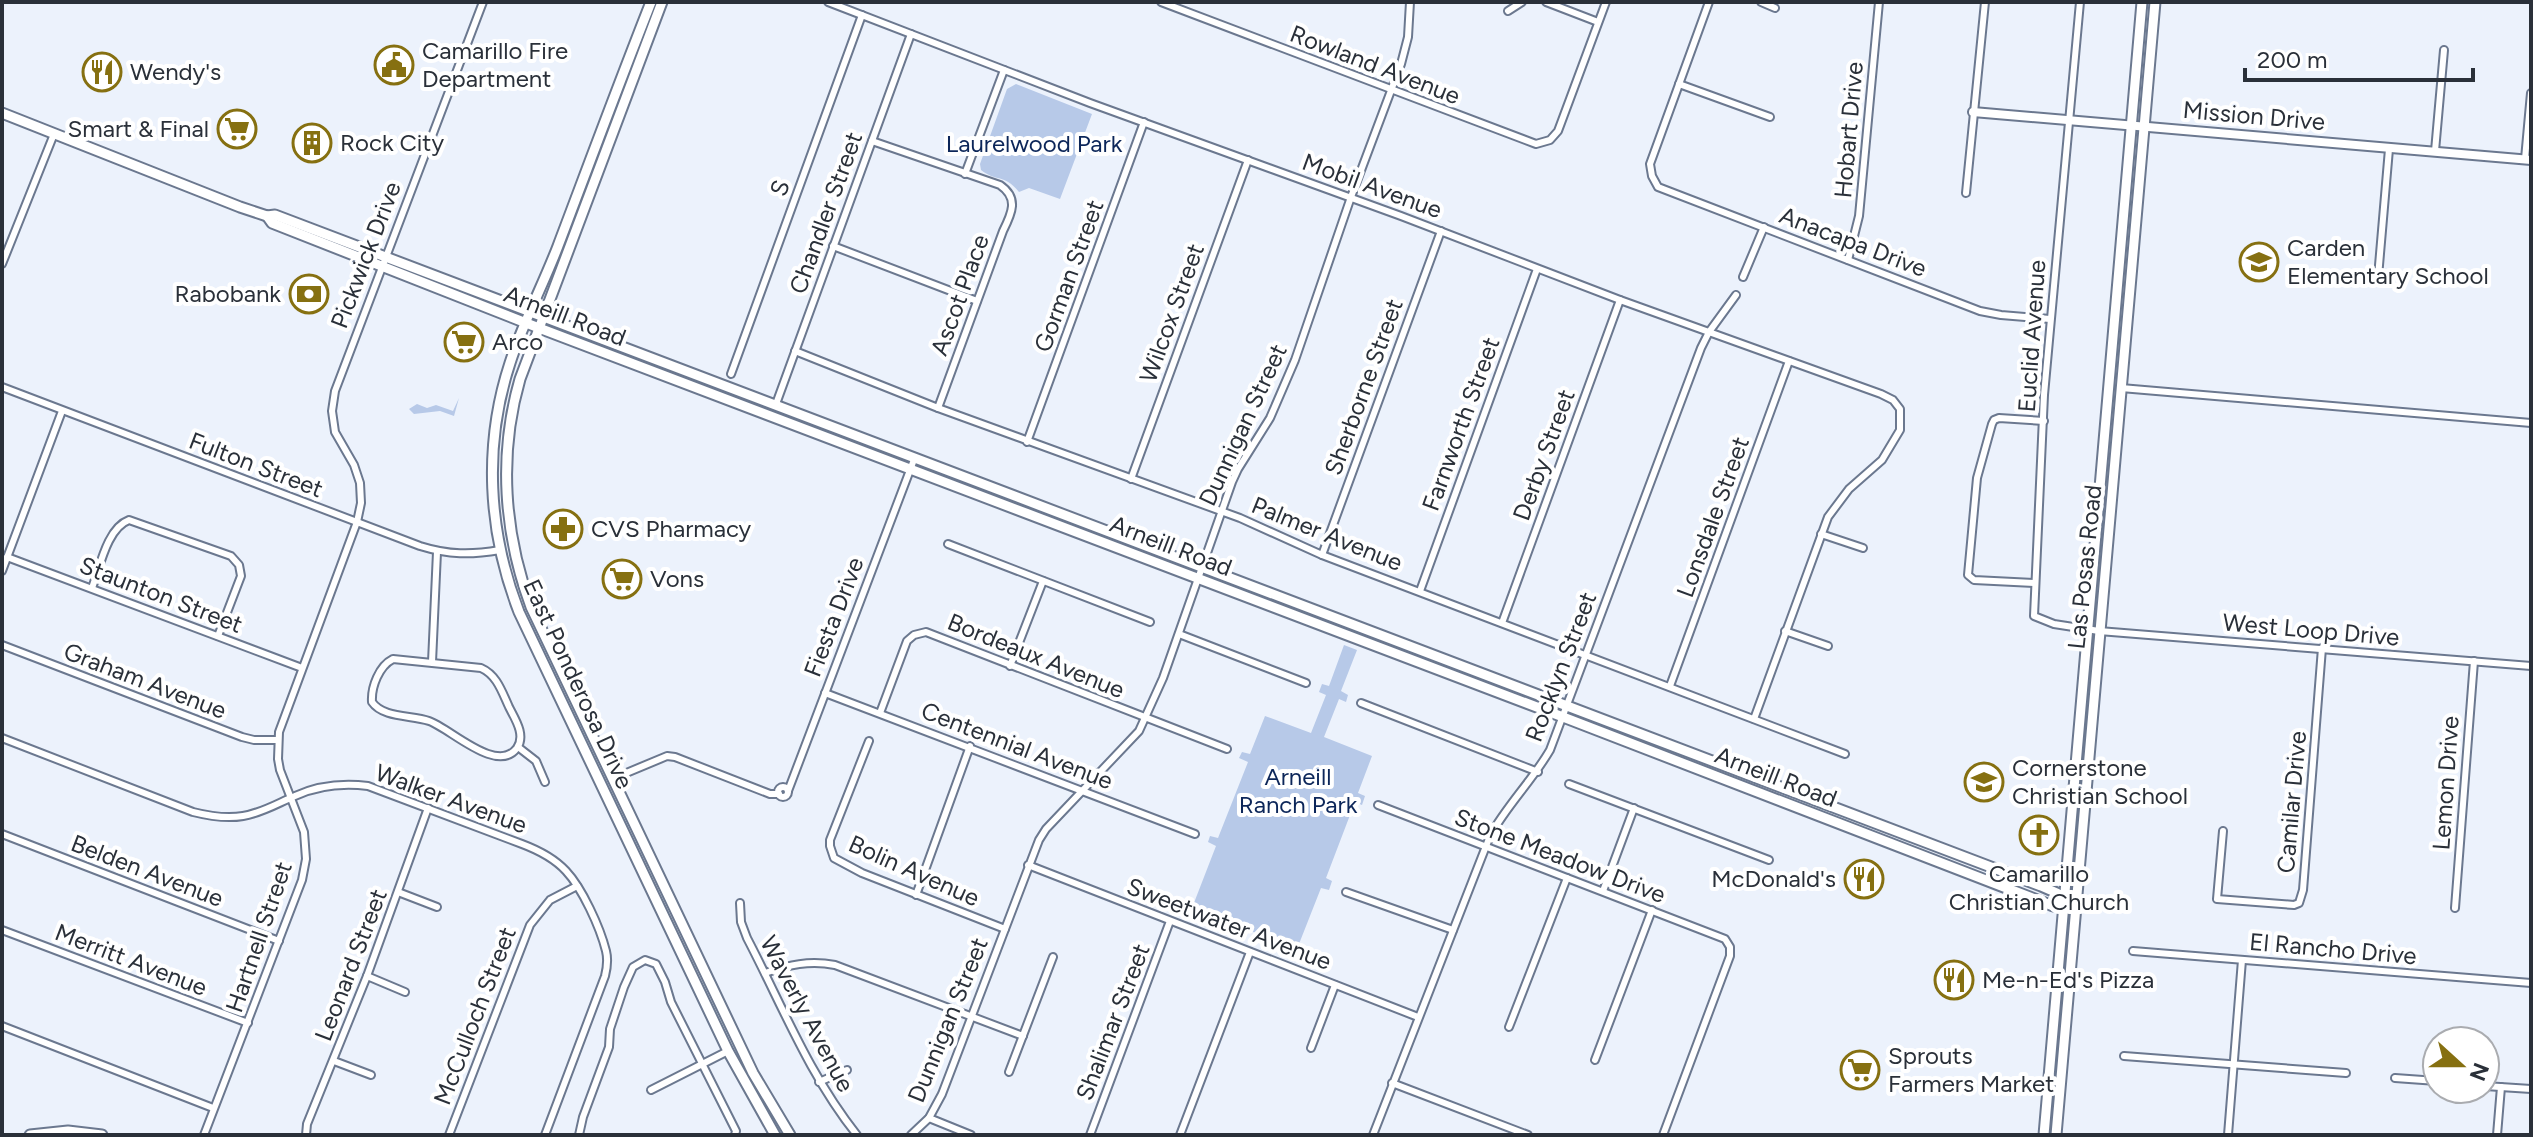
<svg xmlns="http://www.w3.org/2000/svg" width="2533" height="1137" viewBox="0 0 2533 1137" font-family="Figtree,sans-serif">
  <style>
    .green { fill: #b7c9e8 }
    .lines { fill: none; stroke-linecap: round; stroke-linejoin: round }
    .minor-casing { stroke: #6b788f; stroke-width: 10 }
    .tertiary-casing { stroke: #6b788f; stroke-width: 12 }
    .secondary-casing { stroke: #6b788f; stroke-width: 13 }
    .minor { stroke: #fff; stroke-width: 6 }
    .tertiary { stroke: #fff; stroke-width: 8 }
    .secondary { stroke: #fff; stroke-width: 9 }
    .labels { text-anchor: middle; stroke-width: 8; stroke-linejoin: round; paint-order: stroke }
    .poi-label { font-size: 24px; fill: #2a3039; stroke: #fff; text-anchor: start }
    .street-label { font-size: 24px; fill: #2a3039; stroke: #fff }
    .park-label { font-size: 24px; fill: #0c2659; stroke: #fff }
  </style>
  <rect width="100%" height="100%" fill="#ecf2fc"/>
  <g class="green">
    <path d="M1016,84l76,30 -32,85 -31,-11 -10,4c-14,-18 -23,-10 -38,-22l-1,-6 27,-75z"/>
    <polygon points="459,398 454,416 440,411 414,414 409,409 417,404 427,408 436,405 453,411"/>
    <polygon points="1344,645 1357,650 1341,691 1348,695 1346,702 1339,699 1324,737 1372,756 1358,793 1365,796 1362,805 1355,802 1326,878 1332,881 1329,890 1321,888 1297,949 1192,908 1216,846 1208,842 1210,836 1218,838 1248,762 1239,758 1242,752 1250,754 1265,716 1311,733 1326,695 1319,692 1322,684 1329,686"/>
  </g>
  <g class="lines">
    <defs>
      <g id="minor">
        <polyline points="828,2 1090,103 1401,216 1620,300 1881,394 1893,400 1900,409 1900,430 1882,460 1849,489 1828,517 1754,719"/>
        <polyline points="1161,2 1536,144 1550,140 1558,131 1606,2"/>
        <polyline points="1546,2 1598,22"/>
        <polyline points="1709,2 1650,164 1652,176 1658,187 1980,311 2001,315 2050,319"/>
        <polyline points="1761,2 1775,8"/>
        <polyline points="2080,2 2044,395 2034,616 2054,624 2099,631 2531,666"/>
        <polyline points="1508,11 1522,2"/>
        <polyline points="1679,84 1770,117"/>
        <path d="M872,141l128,44c19,13 12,28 3,46l-65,177"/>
        <polyline points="2435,151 2444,50"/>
        <polyline points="2525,159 2531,93"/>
        <polyline points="965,174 1004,70"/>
        <polyline points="1966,193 1985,2"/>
        <polyline points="833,246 977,301"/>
        <polyline points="1848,260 1859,216 1879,2"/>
        <polyline points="2,264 54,134"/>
        <polyline points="1743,277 1764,227"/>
        <polyline points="2378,277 2389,149"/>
        <polyline points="795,351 938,408 1240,518 1322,555 1845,754"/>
        <polyline points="731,374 862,15"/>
        <path d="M2,387l418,159c29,9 51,9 80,4"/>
        <polyline points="2121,388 2531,423"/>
        <polyline points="776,404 911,34"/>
        <polyline points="1027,442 1144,122"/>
        <polyline points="1131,479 1248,160"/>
        <polyline points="1821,534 1863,548"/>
        <polyline points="948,544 1150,622"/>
        <polyline points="1322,555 1441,231"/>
        <polyline points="7,557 302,668"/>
        <polyline points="2,571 62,411"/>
        <polyline points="2034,583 1974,580 1968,575 1977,478 1992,424 1994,420 1999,418 2044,421"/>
        <path d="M92,588c8,-21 15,-60 37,-68l102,36 8,9 2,11 -23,60"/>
        <polyline points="1420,591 1537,269"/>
        <polyline points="1502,623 1620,300"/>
        <polyline points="1785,631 1828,646"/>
        <polyline points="1179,634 1306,683"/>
        <polyline points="2,645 242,737 254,740 278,740"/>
        <path d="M393,659l88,9c16,7 21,24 28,39 6,12 17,28 8,41 -20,27 -67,-20 -88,-27 -18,-6 -46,-3 -57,-19 -1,-15 7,-36 21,-43z"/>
        <polyline points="432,662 437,552"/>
        <polyline points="1010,666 1043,581"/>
        <polyline points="1670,686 1789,361"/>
        <polyline points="825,693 1195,834"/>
        <polyline points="1361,703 1538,772"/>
        <polyline points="880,713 907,641 914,635 926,632 1227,749"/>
        <path d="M2,738l191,74c16,4 33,7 50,4 19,-3 35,-13 52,-20 24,-11 48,-13 73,-10l154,58c16,6 32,14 44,27 16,17 34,56 40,80 2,8 1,17 -1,25l-60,159"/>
        <polyline points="869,741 830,840 830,846 834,858 862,873 1005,929"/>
        <polyline points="518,747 536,761 545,782"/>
        <polyline points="612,779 667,756 675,757 770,794 779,794"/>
        <polyline points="1569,784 1769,860"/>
        <circle cx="783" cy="792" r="5"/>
        <polyline points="788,791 915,457"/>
        <polyline points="1378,805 1725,939 1730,947 1730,956 1663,1135"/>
        <polyline points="2223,831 2217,899 2294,905 2299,903 2303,890 2322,648"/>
        <polyline points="2,834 279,941"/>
        <polyline points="1028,865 1418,1017"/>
        <polyline points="1603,891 1634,808"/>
        <polyline points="398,892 437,907"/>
        <polyline points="1346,892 1453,930"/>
        <polyline points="916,895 970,746"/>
        <path d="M740,903l1,19 6,16c35,67 62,137 110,197"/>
        <polyline points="2455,908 2474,661"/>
        <polyline points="2,930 248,1023"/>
        <polyline points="2133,951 2531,983"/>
        <path d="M765,973c24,-8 44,-13 70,-8l188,71"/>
        <polyline points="367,976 405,992"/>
        <polyline points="2,1026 213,1108"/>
        <polyline points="1509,1027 1567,878"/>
        <polyline points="1311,1048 1335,985"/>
        <polyline points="2124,1056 2346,1073"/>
        <polyline points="1595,1060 1652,910"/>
        <polyline points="334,1061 371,1075"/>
        <polyline points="1009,1072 1053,957"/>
        <polyline points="2395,1078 2437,1081"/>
        <polyline points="819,1082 847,1070"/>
        <polyline points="1392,1083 1528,1135"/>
        <polyline points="2485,1086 2531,1089"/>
        <polyline points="651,1090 728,1051"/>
        <polyline points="929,1118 971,1135"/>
        <polyline points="204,1135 302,880 306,859 304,832 280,770 278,759 279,732 357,522 361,503 360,483 354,465 335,432 332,411 335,391 483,2"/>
        <polyline points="306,1135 307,1124 367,976 428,808"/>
        <polyline points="449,1135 530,925 550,900 577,886"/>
        <polyline points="579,1135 583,1117 609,1047 610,1029 624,987 633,967 645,960 656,964 665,982 671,1002 736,1131 735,1135"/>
        <polyline points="911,1135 929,1118 942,1094 1039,840 1046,829 1139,731 1163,678 1232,482 1238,469 1270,418 1295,360 1351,197 1401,64 1408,37 1410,2"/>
        <polyline points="1090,1135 1170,921"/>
        <polyline points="1180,1135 1250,952"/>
        <path d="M1373,1135l117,-299c17,-31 42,-55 60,-86l151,-402 8,-16 27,-37"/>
        <polyline points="2228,1135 2242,960"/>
        <polyline points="2497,1135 2501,1087"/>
      </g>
      <polyline id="tertiary" points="1973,112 2531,160"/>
      <g id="secondary">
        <path d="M651,2c-32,81 -62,162 -93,244 -15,39 -35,77 -48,117 -27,82 -22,169 9,249l209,439 47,84"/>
        <path d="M662,2l-142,377c-22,76 -16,155 11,228l222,466 37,62"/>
        <polyline points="2,113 240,207 267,216 275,215 2041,886 2057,893 2064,902"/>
        <polyline points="267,216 272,223 539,328 1563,717 2053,906 2064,902 2076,904"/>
        <polyline points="30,1135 68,1131 102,1135"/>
        <polyline points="2044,1135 2142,2"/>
        <path d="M2056,1135c32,-378 67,-755 99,-1133"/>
      </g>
    </defs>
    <use href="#minor" class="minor-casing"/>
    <use href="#tertiary" class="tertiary-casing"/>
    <use href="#secondary" class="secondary-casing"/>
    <use href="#minor" class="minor"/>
    <use href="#tertiary" class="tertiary"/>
    <use href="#secondary" class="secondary"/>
  </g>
  <defs>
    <symbol id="civic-ring" viewBox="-11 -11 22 22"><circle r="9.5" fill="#fff" stroke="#867011" stroke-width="1.5"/><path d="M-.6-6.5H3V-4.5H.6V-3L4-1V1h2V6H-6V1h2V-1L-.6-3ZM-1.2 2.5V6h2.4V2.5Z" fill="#867011"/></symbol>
    <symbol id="restaurant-ring" viewBox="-11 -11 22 22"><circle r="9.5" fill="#fff" stroke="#867011" stroke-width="1.5"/><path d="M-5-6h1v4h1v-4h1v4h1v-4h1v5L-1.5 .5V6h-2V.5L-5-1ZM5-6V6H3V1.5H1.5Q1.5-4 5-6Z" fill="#867011"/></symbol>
    <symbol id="supermarket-ring" viewBox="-11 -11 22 22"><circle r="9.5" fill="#fff" stroke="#867011" stroke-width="1.5"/><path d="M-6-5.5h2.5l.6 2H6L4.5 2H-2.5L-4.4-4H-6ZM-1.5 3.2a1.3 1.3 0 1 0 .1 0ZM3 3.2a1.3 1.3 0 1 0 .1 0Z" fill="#867011"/></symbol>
    <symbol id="building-ring" viewBox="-11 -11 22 22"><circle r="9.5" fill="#fff" stroke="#867011" stroke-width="1.5"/><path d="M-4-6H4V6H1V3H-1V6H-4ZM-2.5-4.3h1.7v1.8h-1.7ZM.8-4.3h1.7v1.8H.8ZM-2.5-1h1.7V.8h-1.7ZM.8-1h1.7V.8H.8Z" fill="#867011"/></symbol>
    <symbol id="school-ring" viewBox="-11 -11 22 22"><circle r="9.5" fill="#fff" stroke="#867011" stroke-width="1.5"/><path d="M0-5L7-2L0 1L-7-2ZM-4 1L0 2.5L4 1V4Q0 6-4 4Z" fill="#867011"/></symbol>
    <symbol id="bank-ring" viewBox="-11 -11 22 22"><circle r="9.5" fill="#fff" stroke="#867011" stroke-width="1.5"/><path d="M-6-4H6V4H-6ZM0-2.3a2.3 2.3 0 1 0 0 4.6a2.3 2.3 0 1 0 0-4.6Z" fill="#867011"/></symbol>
    <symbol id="pharmacy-ring" viewBox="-11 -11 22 22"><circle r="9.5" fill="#fff" stroke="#867011" stroke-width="1.5"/><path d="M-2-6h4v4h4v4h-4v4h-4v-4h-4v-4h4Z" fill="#867011"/></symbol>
    <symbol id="church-ring" viewBox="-11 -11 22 22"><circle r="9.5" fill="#fff" stroke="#867011" stroke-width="1.5"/><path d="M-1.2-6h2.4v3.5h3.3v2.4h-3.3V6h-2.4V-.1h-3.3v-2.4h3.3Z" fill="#867011"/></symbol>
  </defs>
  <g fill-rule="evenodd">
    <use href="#civic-ring" x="372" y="43" width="44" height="44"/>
    <use href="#restaurant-ring" x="80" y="50" width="44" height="44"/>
    <use href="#supermarket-ring" x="215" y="107" width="44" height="44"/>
    <use href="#building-ring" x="290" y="121" width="44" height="44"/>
    <use href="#school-ring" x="2237" y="240" width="44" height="44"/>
    <use href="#bank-ring" x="287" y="272" width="44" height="44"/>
    <use href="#supermarket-ring" x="442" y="320" width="44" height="44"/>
    <use href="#pharmacy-ring" x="541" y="507" width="44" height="44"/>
    <use href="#supermarket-ring" x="600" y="557" width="44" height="44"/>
    <use href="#school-ring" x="1962" y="760" width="44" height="44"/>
    <use href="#church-ring" x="2017" y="813" width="44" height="44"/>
    <use href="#restaurant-ring" x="1842" y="857" width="44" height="44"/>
    <use href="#restaurant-ring" x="1932" y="958" width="44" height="44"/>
    <use href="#supermarket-ring" x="1838" y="1048" width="44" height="44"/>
  </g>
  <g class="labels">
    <g class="poi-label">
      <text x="422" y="59">Camarillo Fire<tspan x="422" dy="28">Department</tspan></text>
      <text x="130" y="80">Wendy's</text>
      <text x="209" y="137" text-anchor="end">Smart &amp; Final</text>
      <text x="340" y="151">Rock City</text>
      <text x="2287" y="256">Carden<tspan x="2287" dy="28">Elementary School</tspan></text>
      <text x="281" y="302" text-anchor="end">Rabobank</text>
      <text x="492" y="350">Arco</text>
      <text x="591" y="537">CVS Pharmacy</text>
      <text x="650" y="587">Vons</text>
      <text x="2012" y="776">Cornerstone<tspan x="2012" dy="28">Christian School</tspan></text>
      <text x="2039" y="882" text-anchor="middle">Camarillo<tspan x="2039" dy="28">Christian Church</tspan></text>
      <text x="1836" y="887" text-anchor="end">McDonald's</text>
      <text x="1982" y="988">Me-n-Ed's Pizza</text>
      <text x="1888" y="1064">Sprouts<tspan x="1888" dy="28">Farmers Market</tspan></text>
    </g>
    <g class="street-label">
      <text transform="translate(1375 65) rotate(21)" y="8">Rowland Avenue</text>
      <text transform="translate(2254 116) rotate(5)" y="8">Mission Drive</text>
      <text transform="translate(1849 130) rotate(-85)" y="8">Hobart Drive</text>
      <text transform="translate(1372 186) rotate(20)" y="8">Mobil Avenue</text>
      <text transform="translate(780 188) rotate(-70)" y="8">S</text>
      <text transform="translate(826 213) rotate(-70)" y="8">Chandler Street</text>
      <text transform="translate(1853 242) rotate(21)" y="8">Anacapa Drive</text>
      <text transform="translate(366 255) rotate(-69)" y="8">Pickwick Drive</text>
      <text transform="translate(1069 276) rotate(-70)" y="8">Gorman Street</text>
      <text transform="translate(960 295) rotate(-70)" y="8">Ascot Place</text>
      <text transform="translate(1172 313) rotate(-70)" y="8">Wilcox Street</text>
      <text transform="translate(565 316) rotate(21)" y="8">Arneill Road</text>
      <text transform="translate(2032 336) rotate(-86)" y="8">Euclid Avenue</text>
      <text transform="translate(1364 387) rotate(-70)" y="8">Sherborne Street</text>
      <text transform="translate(1461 424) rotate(-70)" y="8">Farnworth Street</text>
      <text transform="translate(1243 425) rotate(-65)" y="8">Dunnigan Street</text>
      <text transform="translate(1544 455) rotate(-70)" y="8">Derby Street</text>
      <text transform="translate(256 465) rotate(21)" y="8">Fulton Street</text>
      <text transform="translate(1713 517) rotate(-70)" y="8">Lonsdale Street</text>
      <text transform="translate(1327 534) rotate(22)" y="8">Palmer Avenue</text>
      <text transform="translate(1171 546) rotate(21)" y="8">Arneill Road</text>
      <text transform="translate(2085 567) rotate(-84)" y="8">Las Posas Road</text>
      <text transform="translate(161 595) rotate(21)" y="8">Staunton Street</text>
      <text transform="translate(834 617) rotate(-69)" y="8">Fiesta Drive</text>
      <text transform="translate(2311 630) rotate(5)" y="8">West Loop Drive</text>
      <text transform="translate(1036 656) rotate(22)" y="8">Bordeaux Avenue</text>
      <text transform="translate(1561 667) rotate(-69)" y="8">Rocklyn Street</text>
      <text transform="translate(145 681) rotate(21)" y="8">Graham Avenue</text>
      <text transform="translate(578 684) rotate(65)" y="8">East Ponderosa Drive</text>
      <text transform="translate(1017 746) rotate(21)" y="8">Centennial Avenue</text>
      <text transform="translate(1776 777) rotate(21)" y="8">Arneill Road</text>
      <text transform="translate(2446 783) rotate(-86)" y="8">Lemon Drive</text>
      <text transform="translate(451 799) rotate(20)" y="8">Walker Avenue</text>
      <text transform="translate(2292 802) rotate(-85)" y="8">Camilar Drive</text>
      <text transform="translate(1560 856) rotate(21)" y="8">Stone Meadow Drive</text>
      <text transform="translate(147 871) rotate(21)" y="8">Belden Avenue</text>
      <text transform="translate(914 871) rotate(24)" y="8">Bolin Avenue</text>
      <text transform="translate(1229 924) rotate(21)" y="8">Sweetwater Avenue</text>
      <text transform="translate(259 937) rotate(-71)" y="8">Hartnell Street</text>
      <text transform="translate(2333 949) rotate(5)" y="8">El Rancho Drive</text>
      <text transform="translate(131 960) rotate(21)" y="8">Merritt Avenue</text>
      <text transform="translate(351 965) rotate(-69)" y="8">Leonard Street</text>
      <text transform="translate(807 1014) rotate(62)" y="8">Waverly Avenue</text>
      <text transform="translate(475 1016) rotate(-69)" y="8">McCulloch Street</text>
      <text transform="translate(948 1020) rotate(-68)" y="8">Dunnigan Street</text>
      <text transform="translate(1113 1022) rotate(-69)" y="8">Shalimar Street</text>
    </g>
    <g class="park-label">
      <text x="1034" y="152">Laurelwood Park</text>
      <text x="1298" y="785">Arneill<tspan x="1298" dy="28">Ranch Park</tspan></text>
    </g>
  </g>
  <rect width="2533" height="1137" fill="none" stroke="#2a3039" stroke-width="8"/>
  <g transform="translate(2461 1065) rotate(111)"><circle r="38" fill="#ffffff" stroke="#aaacb0" stroke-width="2"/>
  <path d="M0-6L14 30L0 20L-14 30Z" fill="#867011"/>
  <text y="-12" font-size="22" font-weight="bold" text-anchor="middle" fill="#2a3039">N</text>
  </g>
  <path d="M2245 68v12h228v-12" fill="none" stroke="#2a3039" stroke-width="4"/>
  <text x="2257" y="68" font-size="24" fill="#2a3039" stroke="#ffffff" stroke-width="6" paint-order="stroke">200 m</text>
</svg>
